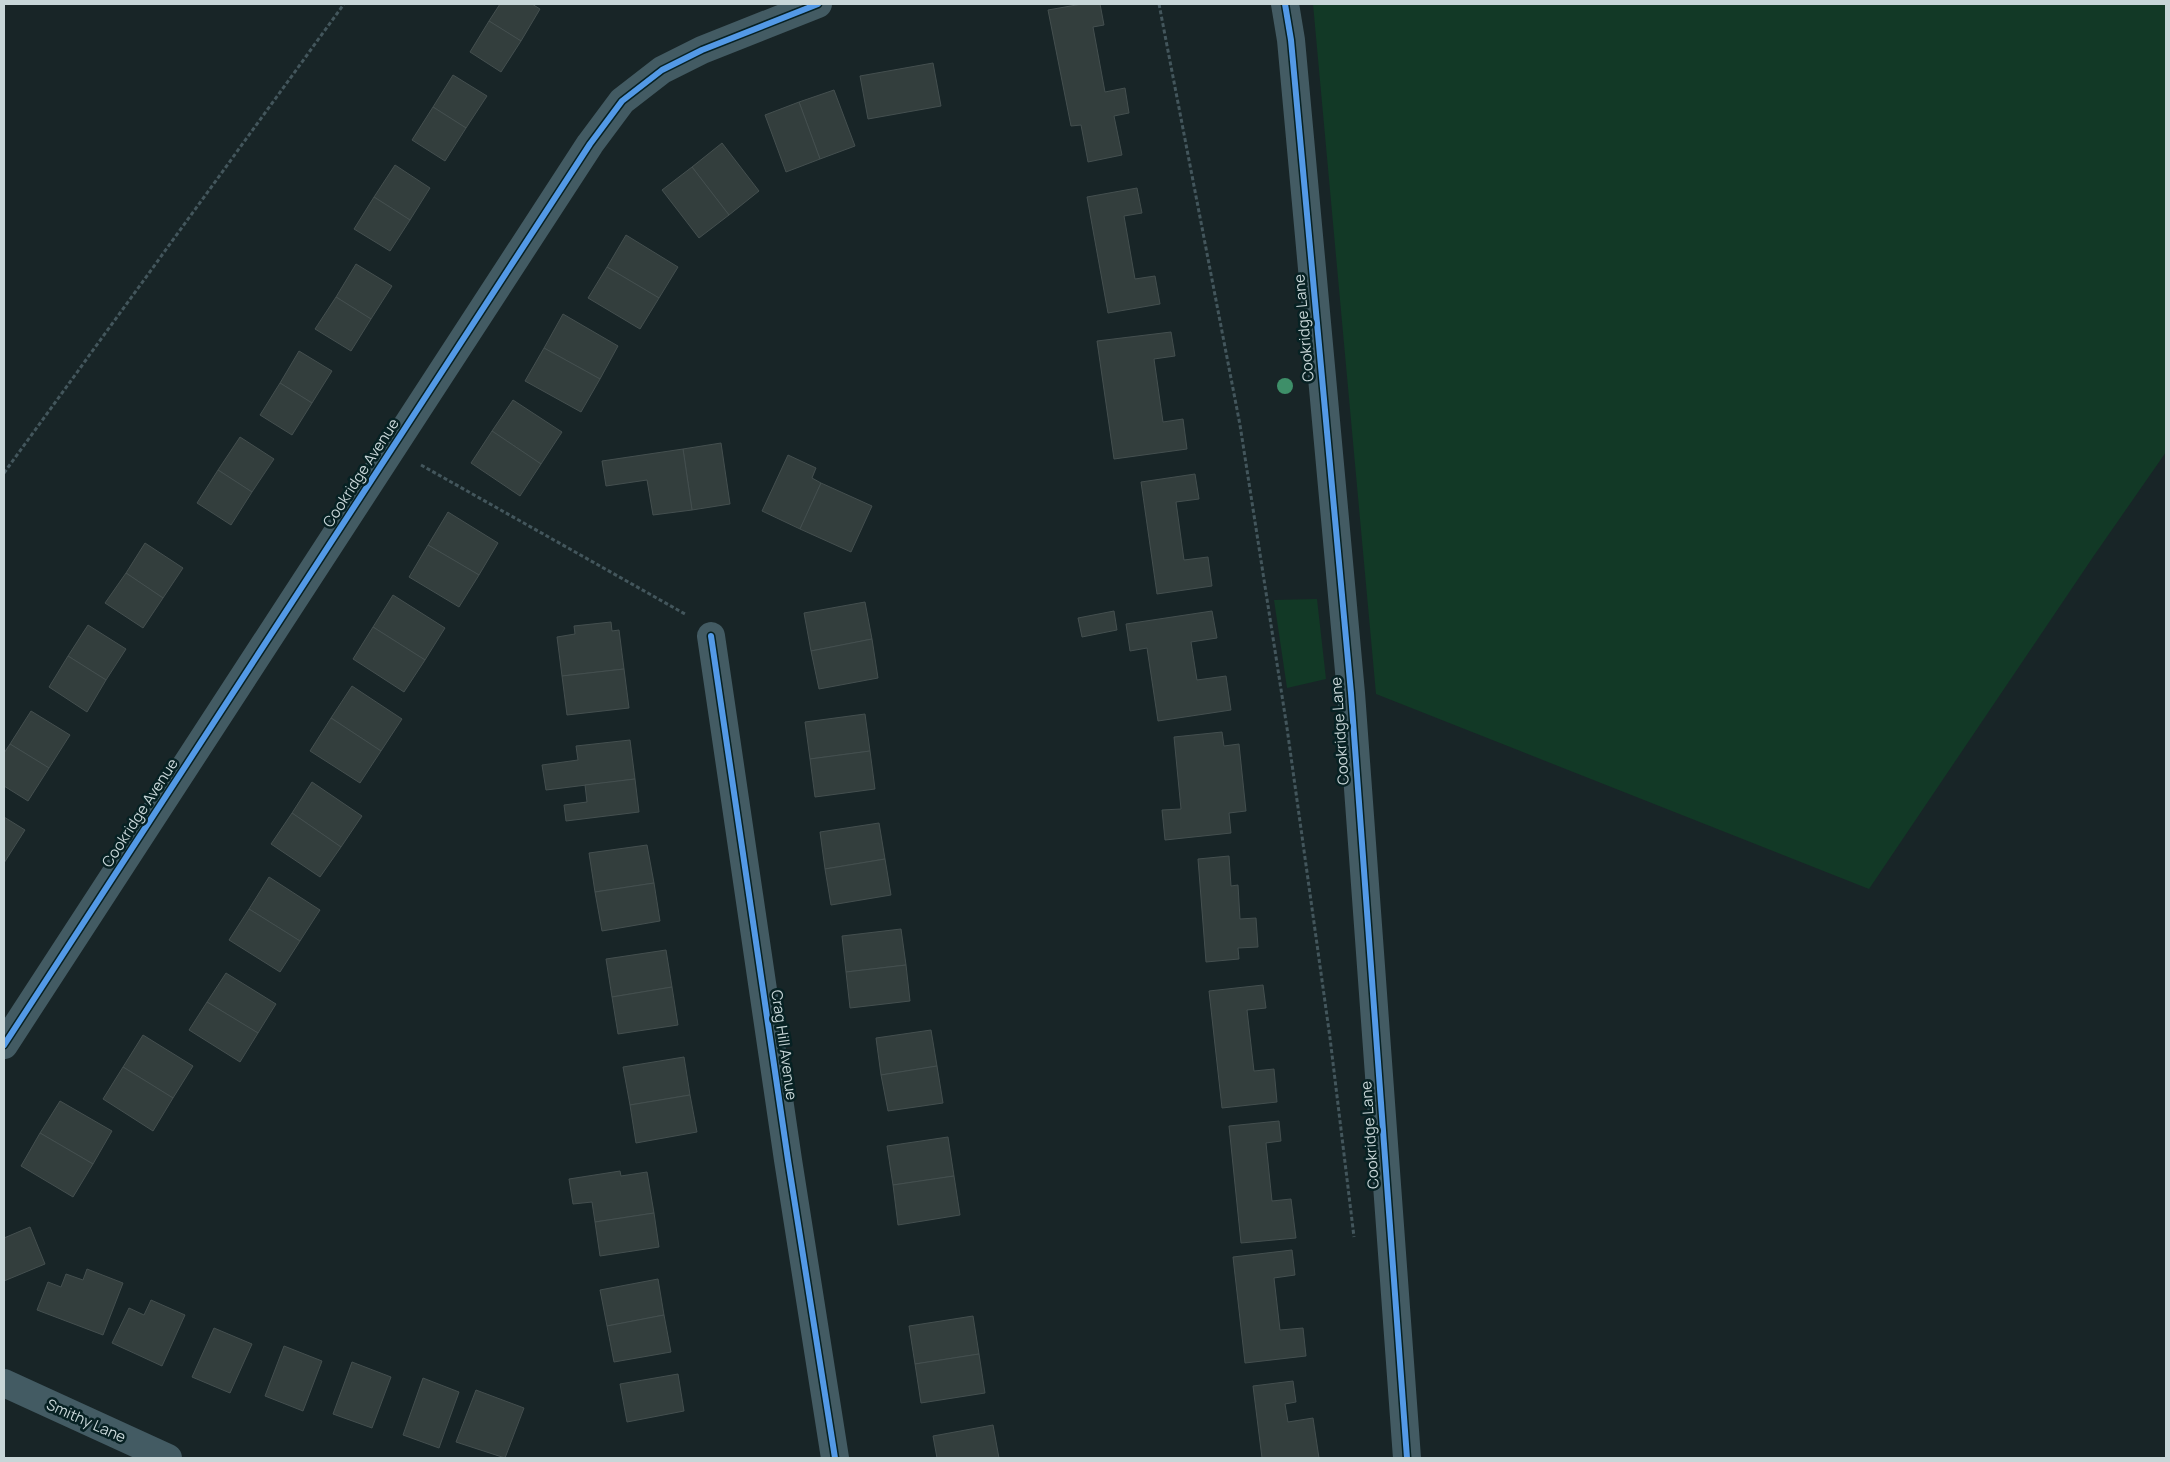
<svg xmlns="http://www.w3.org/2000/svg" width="2170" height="1462" viewBox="0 0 2170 1462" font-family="Manrope,sans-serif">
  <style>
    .green { fill: #123926 }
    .building { fill: #333e3d; stroke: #444f4f }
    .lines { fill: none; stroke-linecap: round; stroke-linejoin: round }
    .path { stroke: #43565c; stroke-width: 3; stroke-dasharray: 4 2.5; stroke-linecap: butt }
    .minor { stroke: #435b63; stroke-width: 28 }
    .tertiary { stroke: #435b63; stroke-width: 28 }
    .cycleway-casing { stroke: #072123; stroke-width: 9 }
    .cycleway { stroke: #5399e6; stroke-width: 6 }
    .tree { fill: #3e8f69 }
    .labels { text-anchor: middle; stroke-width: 5; stroke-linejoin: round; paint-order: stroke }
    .street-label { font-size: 15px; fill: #c8d6d8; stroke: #072123 }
  </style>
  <rect width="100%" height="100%" fill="#182527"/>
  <g class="green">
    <polygon points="1313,4 2166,4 2166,452 2093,557 1869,889 1376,694"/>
    <polygon points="1317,599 1326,679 1287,688 1274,600"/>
  </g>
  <g class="building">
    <polygon points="500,4 532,4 540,9 521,41 489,21"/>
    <polygon points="1082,4 1100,4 1104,25 1093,27 1105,92 1125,88 1129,113 1114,116 1122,155 1088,162 1081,125 1071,126 1048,10"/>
    <polygon points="489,21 521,41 501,72 470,52"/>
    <polygon points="933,63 941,106 868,119 860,76"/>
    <polygon points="453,75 487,96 466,128 433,107"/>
    <polygon points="834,90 855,146 820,159 799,102"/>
    <polygon points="799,102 820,159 786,172 765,115"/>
    <polygon points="433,107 466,128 445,161 412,140"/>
    <polygon points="722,143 759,191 729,215 692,167"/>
    <polygon points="395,165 430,188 410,220 374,197"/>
    <polygon points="692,167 729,215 699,238 662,190"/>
    <polygon points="1137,188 1142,213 1124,216 1135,279 1155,276 1160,304 1108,313 1087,197"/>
    <polygon points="374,197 410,220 390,251 354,229"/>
    <polygon points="626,235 678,267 659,298 607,267"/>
    <polygon points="356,264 392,286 371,319 336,297"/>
    <polygon points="607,267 659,298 640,329 588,298"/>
    <polygon points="336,297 371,319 351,351 315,329"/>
    <polygon points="563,314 618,346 600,379 544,348"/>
    <polygon points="1171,332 1175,356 1154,359 1163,422 1183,419 1187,449 1114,459 1097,341"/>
    <polygon points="544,348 600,379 581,412 525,381"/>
    <polygon points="299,351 332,371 312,403 280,383"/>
    <polygon points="280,383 312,403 292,435 260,415"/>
    <polygon points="513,400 562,432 541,464 492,431"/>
    <polygon points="492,431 541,464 520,496 471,463"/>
    <polygon points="240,437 274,459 252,492 218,470"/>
    <polygon points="721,443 730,504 692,510 683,449"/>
    <polygon points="683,449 692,510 653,515 647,480 606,486 602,461"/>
    <polygon points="788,455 816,468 812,478 821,483 800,529 762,511"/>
    <polygon points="218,470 252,492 231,525 197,503"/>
    <polygon points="1195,474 1199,499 1176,502 1184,560 1208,557 1212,586 1157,594 1141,482"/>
    <polygon points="821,483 872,506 851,552 800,529"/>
    <polygon points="448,512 498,543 479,575 428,545"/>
    <polygon points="145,543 183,568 163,598 126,573"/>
    <polygon points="428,545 479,575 459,607 409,577"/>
    <polygon points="126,573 163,598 143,628 105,603"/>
    <polygon points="393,595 445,628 425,660 373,627"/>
    <polygon points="865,602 872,639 811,651 804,613"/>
    <polygon points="1114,611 1117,630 1082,637 1078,618"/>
    <polygon points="1212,611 1217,638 1191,642 1197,680 1226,676 1231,710 1158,721 1147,648 1130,651 1126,624"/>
    <polygon points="611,622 612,631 619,630 624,669 562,676 557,637 575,634 574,626"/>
    <polygon points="88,625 126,649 106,680 68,656"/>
    <polygon points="373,627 425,660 404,692 353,659"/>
    <polygon points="872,639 878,678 819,689 811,651"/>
    <polygon points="68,656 106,680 87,712 49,687"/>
    <polygon points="624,669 629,708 567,715 562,676"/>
    <polygon points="352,686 402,719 381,751 331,718"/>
    <polygon points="31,711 70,735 49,768 10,744"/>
    <polygon points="865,714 870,751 810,759 805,722"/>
    <polygon points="331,718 381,751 360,783 310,751"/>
    <polygon points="1222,732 1224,746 1239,744 1246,811 1229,813 1231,833 1165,840 1162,810 1181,809 1174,737"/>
    <polygon points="630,740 635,779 546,790 542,765 578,760 576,746"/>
    <polygon points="10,744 49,768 28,801 4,786 4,753"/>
    <polygon points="870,751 875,789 815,797 810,759"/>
    <polygon points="635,779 639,812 566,821 564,805 587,802 585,785"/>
    <polygon points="312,782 362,816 341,847 292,813"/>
    <polygon points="292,813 341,847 320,877 271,844"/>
    <polygon points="4,817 25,830 4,863"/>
    <polygon points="879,823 885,859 825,869 820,832"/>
    <polygon points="647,845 654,883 595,892 589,853"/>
    <polygon points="1229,856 1231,886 1238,885 1240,919 1256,918 1258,947 1238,948 1239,959 1206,962 1198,859"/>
    <polygon points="885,859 891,895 831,905 825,869"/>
    <polygon points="269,877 320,910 300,941 249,909"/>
    <polygon points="654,883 660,921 602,931 595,892"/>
    <polygon points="249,909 300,941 280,972 229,940"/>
    <polygon points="901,929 906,965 846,972 842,936"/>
    <polygon points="666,950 672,987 612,997 606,959"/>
    <polygon points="906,965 910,1001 850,1008 846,972"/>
    <polygon points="226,973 276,1004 258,1033 207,1002"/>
    <polygon points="1263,985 1266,1008 1247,1010 1254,1071 1274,1069 1277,1102 1222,1108 1209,991"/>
    <polygon points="672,987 678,1025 618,1034 612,997"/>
    <polygon points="207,1002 258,1033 240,1062 189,1030"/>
    <polygon points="931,1030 937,1066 881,1075 876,1038"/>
    <polygon points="143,1035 193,1066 173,1098 123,1067"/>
    <polygon points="684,1057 690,1095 630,1105 623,1067"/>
    <polygon points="937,1066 943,1103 888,1111 881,1075"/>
    <polygon points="123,1067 173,1098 153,1131 103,1099"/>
    <polygon points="690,1095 697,1132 636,1143 630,1105"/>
    <polygon points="60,1101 112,1131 93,1164 40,1133"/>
    <polygon points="1279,1121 1281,1141 1266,1143 1272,1201 1291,1199 1296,1238 1241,1243 1229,1126"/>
    <polygon points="40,1133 93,1164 73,1197 21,1166"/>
    <polygon points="948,1137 954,1176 893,1185 887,1146"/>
    <polygon points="620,1171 621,1176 647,1172 654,1213 595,1222 592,1202 573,1204 569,1179"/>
    <polygon points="954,1176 960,1215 898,1225 893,1185"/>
    <polygon points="654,1213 659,1247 600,1256 595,1222"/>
    <polygon points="30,1227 45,1264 4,1281 4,1238"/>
    <polygon points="1292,1250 1295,1275 1274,1278 1280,1330 1303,1328 1306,1356 1245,1363 1233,1257"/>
    <polygon points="87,1269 123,1283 103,1335 37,1310 48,1282 61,1287 66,1274 83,1280"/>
    <polygon points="658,1279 664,1315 607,1326 600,1290"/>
    <polygon points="151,1300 185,1315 162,1366 112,1343 129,1308 144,1315"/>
    <polygon points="664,1315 671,1352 614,1362 607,1326"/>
    <polygon points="973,1316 979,1354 915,1364 909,1326"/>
    <polygon points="214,1328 252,1344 230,1393 192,1377"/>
    <polygon points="284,1346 322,1361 303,1411 265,1396"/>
    <polygon points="979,1354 985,1393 921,1403 915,1364"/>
    <polygon points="352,1362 391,1377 372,1428 333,1414"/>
    <polygon points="678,1374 684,1411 627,1422 620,1384"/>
    <polygon points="423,1378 459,1392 439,1448 403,1435"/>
    <polygon points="1293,1381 1296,1402 1285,1404 1288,1422 1313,1418 1319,1458 1262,1458 1253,1386"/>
    <polygon points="476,1390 524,1408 505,1458 456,1442"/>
    <polygon points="993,1425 999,1458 937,1458 933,1436"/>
  </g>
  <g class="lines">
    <g class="path">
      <polyline points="1159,4 1240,425 1287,728 1330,1038 1354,1237"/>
      <polyline points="421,465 685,614"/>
      <polyline points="4,473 344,4"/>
    </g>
    <g class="minor">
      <polyline points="711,636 788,1160 835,1458"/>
      <polyline points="4,1045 590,144 622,101 662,70 702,50 818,4"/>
      <polyline points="4,1383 168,1458"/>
    </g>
    <polyline class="tertiary" points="1285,4 1291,40 1351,693 1407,1458"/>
    <defs>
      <g id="cycleway">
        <polyline points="1285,4 1291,40 1351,693 1407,1458"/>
        <polyline points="711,636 788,1160 835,1458"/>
        <polyline points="4,1045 590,144 622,101 662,70 702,50 818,4"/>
      </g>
    </defs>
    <use href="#cycleway" class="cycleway-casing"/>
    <use href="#cycleway" class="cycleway"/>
  </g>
  <circle class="tree" cx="1285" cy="386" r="8"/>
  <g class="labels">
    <g class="street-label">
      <text transform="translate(1304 328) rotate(-95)" y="5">Cookridge Lane</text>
      <text transform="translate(361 473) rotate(-57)" y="5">Cookridge Avenue</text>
      <text transform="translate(1340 731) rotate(-94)" y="5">Cookridge Lane</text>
      <text transform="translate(140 813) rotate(-57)" y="5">Cookridge Avenue</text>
      <text transform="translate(784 1045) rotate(82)" y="5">Crag Hill Avenue</text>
      <text transform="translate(1370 1135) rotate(-94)" y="5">Cookridge Lane</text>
      <text transform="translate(86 1421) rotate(24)" y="5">Smithy Lane</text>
    </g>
  </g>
  <rect width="2170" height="1462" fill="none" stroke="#c8d6d8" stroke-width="10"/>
</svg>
